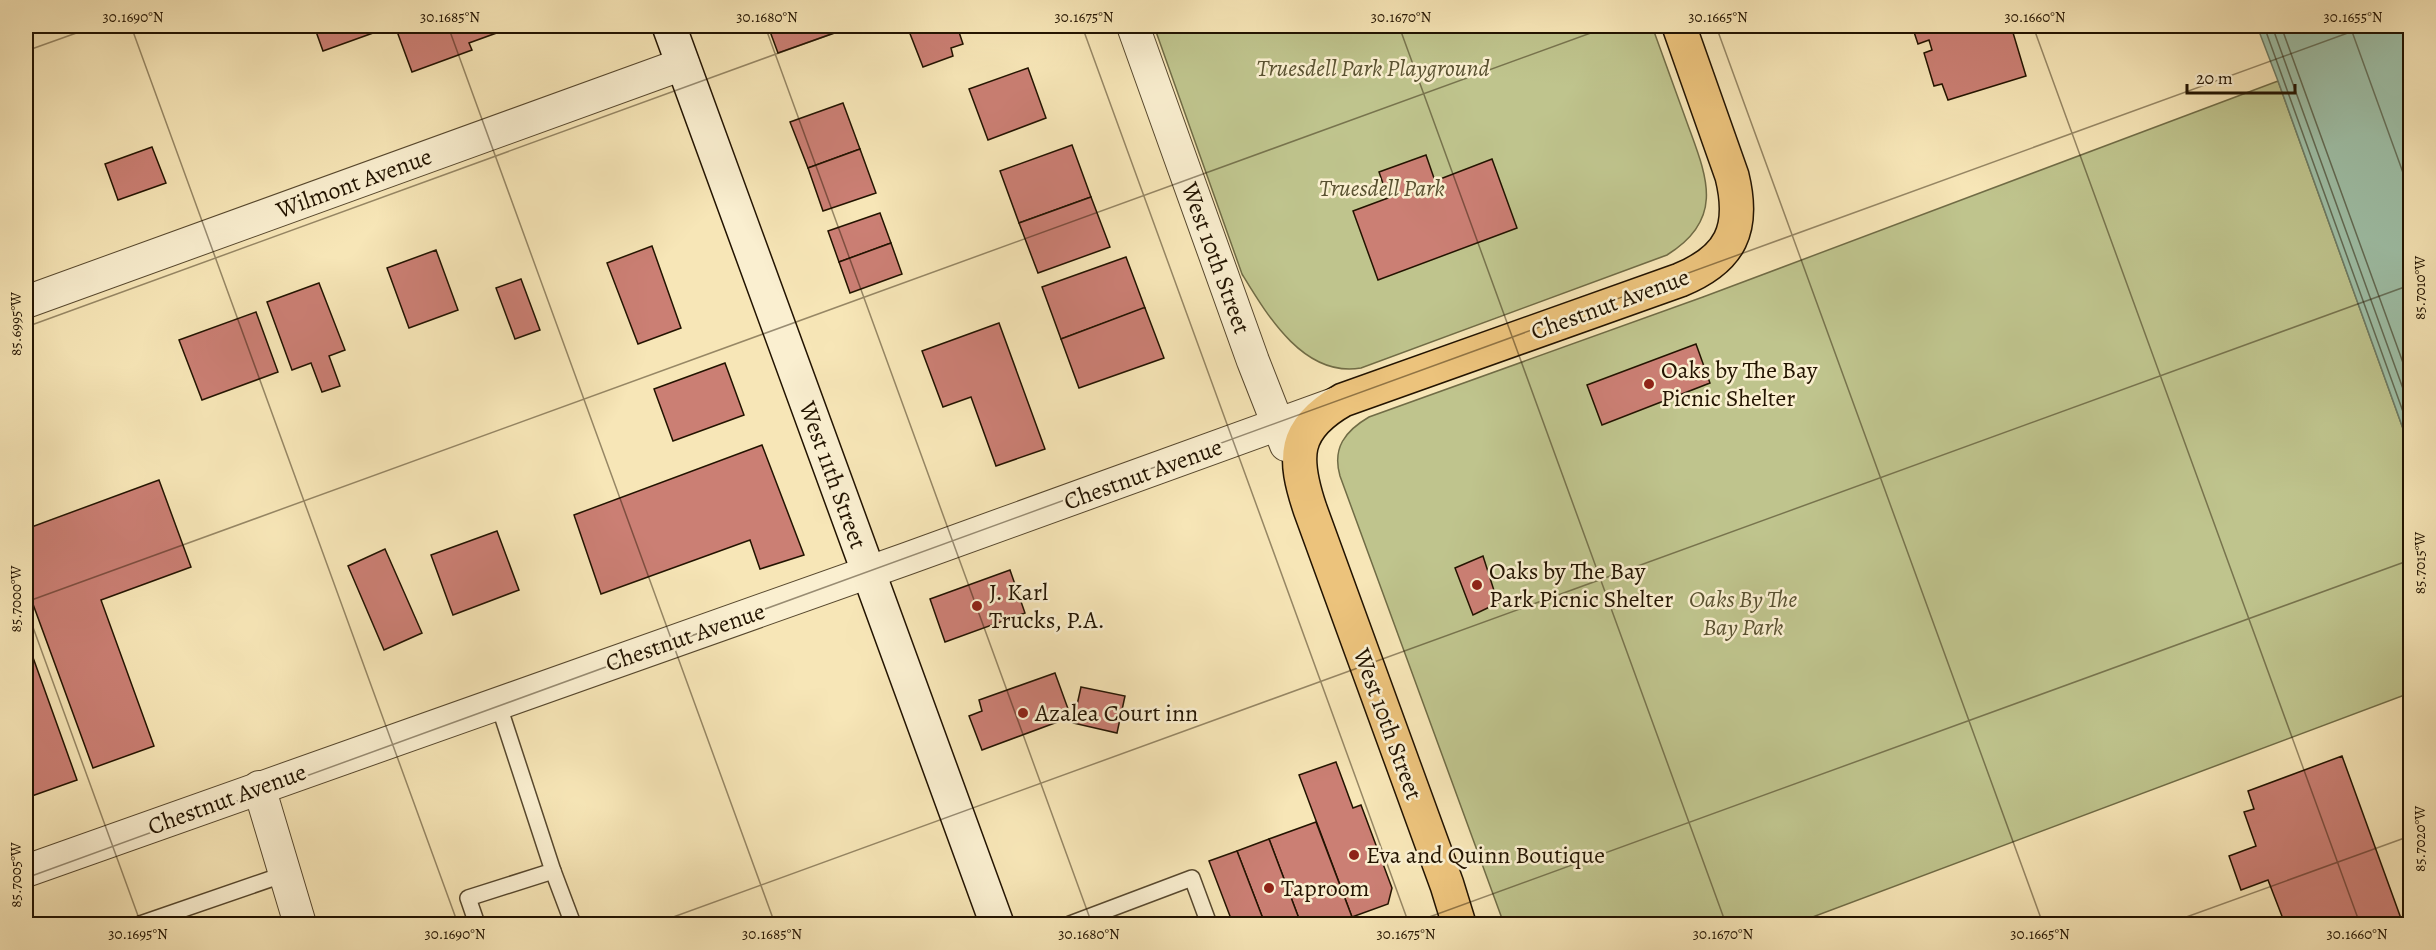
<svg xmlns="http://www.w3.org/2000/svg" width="2436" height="950" viewBox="0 0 2436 950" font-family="Alegreya,serif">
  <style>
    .green { fill: #bfc48d; stroke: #706c46; stroke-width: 1.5 }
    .water { fill: #9ec0a8; stroke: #6c7b65; stroke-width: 1.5 }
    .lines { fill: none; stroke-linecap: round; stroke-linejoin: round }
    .shore { stroke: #606a54; stroke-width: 1.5 }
    .building { fill: #cb7f74; stroke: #221300; stroke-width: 1.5 }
    .lane-casing { stroke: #57482e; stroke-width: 18 }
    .street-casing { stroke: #57482e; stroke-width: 34 }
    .secondary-casing { stroke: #221300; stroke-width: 36 }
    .primary-casing { stroke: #221300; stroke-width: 36 }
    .lane { stroke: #faefd0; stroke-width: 15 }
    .street { stroke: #faefd0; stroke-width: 32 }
    .secondary { stroke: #faefd0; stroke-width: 33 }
    .primary { stroke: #ecc37c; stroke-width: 33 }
    .ticks { fill: none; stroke: #221300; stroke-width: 1.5; stroke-opacity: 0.45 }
    .poi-dot { fill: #8f2418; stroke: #faefd0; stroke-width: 2 }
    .labels { text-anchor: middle; stroke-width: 5; stroke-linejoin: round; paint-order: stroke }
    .park-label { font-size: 24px; font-style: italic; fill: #595131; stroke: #faefd0 }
    .street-label { font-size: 24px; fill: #221300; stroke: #faefd0 }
    .poi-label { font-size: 24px; fill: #221300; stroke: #faefd0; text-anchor: start }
    .neatline { fill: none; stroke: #221300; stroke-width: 2 }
    .ticks-label { font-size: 15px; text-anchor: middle; fill: #221300 }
  </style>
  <rect width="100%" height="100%" fill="#f7e6b7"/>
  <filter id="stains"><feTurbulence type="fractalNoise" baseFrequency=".00333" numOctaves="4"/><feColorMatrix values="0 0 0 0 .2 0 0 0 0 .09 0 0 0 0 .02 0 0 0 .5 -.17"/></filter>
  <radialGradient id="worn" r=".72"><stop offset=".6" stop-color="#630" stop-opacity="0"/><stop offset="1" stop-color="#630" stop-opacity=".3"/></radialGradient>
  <g class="green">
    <path d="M1154,26h498c11,30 22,60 33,91 19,54 44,100 -18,138l-306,113c-57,10 -94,-53 -119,-94z"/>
    <path d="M2278,81l132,367v245l-616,231h-290l-164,-448c-8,-28 5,-45 29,-59l334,-120z"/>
  </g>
  <polygon class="water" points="2257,26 2410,26 2410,448 2278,81"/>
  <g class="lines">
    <g class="shore">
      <polyline points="2264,26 2410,431"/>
      <polyline points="2272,26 2410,408"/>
      <polyline points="2281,26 2410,382"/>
    </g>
  </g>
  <g class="building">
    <polygon points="314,26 370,26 373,33 323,51"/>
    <polygon points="395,26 512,26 513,27 469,43 472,50 412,72"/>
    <polygon points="768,26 841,26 843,30 778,53"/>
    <polygon points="907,26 957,26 963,44 951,48 953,56 923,67"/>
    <polygon points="1912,26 2011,26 2026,76 1948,100 1942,84 1934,86 1924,53 1932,50 1929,40 1918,44"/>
    <polygon points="1028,68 1046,118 988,140 969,89"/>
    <polygon points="843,103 860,149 808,168 790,122"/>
    <polygon points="1072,145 1091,197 1019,223 1000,171"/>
    <polygon points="152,147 166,183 118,200 105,164"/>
    <polygon points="860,149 876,193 823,211 808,168"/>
    <polygon points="1426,155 1435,181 1492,159 1517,228 1378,280 1353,211 1388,198 1379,172"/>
    <polygon points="1091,197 1110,247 1038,273 1019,223"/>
    <polygon points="880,213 891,243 839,262 828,231"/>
    <polygon points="891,243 902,274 850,293 839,262"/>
    <polygon points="652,246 681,328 638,344 607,263"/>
    <polygon points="436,250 458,310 409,328 387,268"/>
    <polygon points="1126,257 1145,308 1061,339 1042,287"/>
    <polygon points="521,279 540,330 515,339 496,288"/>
    <polygon points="319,283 345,350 329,356 340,386 322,392 311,363 292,370 267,302"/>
    <polygon points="1143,308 1145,308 1164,358 1079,388 1061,339"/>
    <polygon points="256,312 278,372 202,400 179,340"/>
    <polygon points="999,323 1045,449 996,466 971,397 943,407 922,351"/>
    <polygon points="1696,344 1710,383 1602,425 1587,385"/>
    <polygon points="725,363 744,415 673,441 654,389"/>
    <polygon points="762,445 804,555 760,569 750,540 601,594 574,515"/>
    <polygon points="159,480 191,567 101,600 154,746 93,768 26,585 26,529"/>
    <polygon points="497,531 519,590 453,615 431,555"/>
    <polygon points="385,549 422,633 384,650 348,566"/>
    <polygon points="1483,556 1498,603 1473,615 1455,568"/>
    <polygon points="1010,570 1025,613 945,642 930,599"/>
    <polygon points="26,638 77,780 29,797 26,787"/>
    <polygon points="1055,673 1071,717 982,750 969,716 982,711 979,700"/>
    <polygon points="1081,687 1125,696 1117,733 1073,723"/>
    <polygon points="2342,756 2403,924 2285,924 2268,880 2241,890 2229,856 2256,846 2244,812 2254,809 2248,791"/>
    <polygon points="1336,762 1353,808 1361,805 1392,888 1388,904 1352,917 1299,775"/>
    <polygon points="1316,822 1352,917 1332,924 1301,924 1269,839"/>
    <polygon points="1269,839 1301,924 1265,924 1237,851"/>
    <polygon points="1237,851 1265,924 1233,924 1209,861"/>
  </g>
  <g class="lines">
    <defs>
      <g id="lane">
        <polyline points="553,871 573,924"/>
        <polyline points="140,924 285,874"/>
        <polyline points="477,924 468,898 553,871 498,703"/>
        <polyline points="1070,924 1192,878 1209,924"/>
      </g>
      <g id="street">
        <polyline points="1133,26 1253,361 1286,445"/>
        <polyline points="26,302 683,64"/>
        <polyline points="259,787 300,924"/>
        <polyline points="26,871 906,559 1337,403"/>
      </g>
      <polyline id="secondary" points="669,26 997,924"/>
      <path id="primary" d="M1459,924l-12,-39 -137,-376c-17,-51 -18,-80 33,-109l337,-120c51,-21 65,-51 52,-104l-53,-150"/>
    </defs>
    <use href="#lane" class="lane-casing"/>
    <use href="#street" class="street-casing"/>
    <use href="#secondary" class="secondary-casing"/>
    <use href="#primary" class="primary-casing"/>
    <use href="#lane" class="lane"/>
    <use href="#street" class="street"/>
    <use href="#secondary" class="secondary"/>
    <use href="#primary" class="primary"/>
  </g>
  <path class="ticks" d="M131,26l327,898M448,26l327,898M765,26l327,898M1082,26l327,898M1399,26l327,898M1716,26l327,898M2033,26l327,898M2350,26l60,166M26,51l70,-25M26,327l827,-301M26,602l1584,-576M26,608l115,316M26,878l2341,-852M654,924l1756,-639M1410,924l1000,-364M2167,924l243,-88"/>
  <g class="poi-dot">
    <circle cx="1649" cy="384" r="6"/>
    <circle cx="1477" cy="585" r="6"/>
    <circle cx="977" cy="606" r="6"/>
    <circle cx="1023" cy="713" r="6"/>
    <circle cx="1354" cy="855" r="6"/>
    <circle cx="1269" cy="888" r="6"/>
  </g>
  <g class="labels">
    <g class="park-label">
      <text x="1373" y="76">Truesdell Park Playground</text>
      <text x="1382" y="196">Truesdell Park</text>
      <text x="1743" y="607">Oaks By The<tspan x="1743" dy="28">Bay Park</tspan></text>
    </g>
    <g class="street-label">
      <text transform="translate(354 183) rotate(-20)" y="8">Wilmont Avenue</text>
      <text transform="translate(1216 258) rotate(70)" y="8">West 10th Street</text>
      <text transform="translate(1610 304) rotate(-20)" y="8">Chestnut Avenue</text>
      <text transform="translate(1143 474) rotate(-20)" y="8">Chestnut Avenue</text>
      <text transform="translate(833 475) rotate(70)" y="8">West 11th Street</text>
      <text transform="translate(685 637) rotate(-19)" y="8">Chestnut Avenue</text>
      <text transform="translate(1388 724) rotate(70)" y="8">West 10th Street</text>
      <text transform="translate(227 799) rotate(-20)" y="8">Chestnut Avenue</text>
    </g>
    <g class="poi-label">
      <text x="1661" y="378">Oaks by The Bay<tspan x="1661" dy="28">Picnic Shelter</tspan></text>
      <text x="1489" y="579">Oaks by The Bay<tspan x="1489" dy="28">Park Picnic Shelter</tspan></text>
      <text x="989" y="600">J. Karl<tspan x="989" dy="28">Trucks, P.A.</tspan></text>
      <text x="1035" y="721">Azalea Court inn</text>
      <text x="1366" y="863">Eva and Quinn Boutique</text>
      <text x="1281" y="896">Taproom</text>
    </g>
  </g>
  <rect width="2436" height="950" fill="none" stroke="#f7e6b7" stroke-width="66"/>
  <path d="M2187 84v9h108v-9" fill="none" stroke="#221300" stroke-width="3"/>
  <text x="2196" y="84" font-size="18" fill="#221300" stroke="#faefd0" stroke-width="4.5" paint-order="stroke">20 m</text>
  <rect x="33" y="33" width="2370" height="884" class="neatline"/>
  <g class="ticks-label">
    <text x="133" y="22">30.1690°N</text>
    <text x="450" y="22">30.1685°N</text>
    <text x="767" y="22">30.1680°N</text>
    <text x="1084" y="22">30.1675°N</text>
    <text x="1401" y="22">30.1670°N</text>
    <text x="1718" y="22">30.1665°N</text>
    <text x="2035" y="22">30.1660°N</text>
    <text x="2353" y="22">30.1655°N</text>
    <text transform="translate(2420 288) rotate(-90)" y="5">85.7010°W</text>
    <text transform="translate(16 324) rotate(-90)" y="5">85.6995°W</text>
    <text transform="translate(2420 563) rotate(-90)" y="5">85.7015°W</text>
    <text transform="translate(16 599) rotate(-90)" y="5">85.7000°W</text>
    <text transform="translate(2420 839) rotate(-90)" y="5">85.7020°W</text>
    <text transform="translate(16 875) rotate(-90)" y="5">85.7005°W</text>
    <text x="138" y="939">30.1695°N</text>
    <text x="455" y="939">30.1690°N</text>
    <text x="772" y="939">30.1685°N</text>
    <text x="1089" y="939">30.1680°N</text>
    <text x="1406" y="939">30.1675°N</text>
    <text x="1723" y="939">30.1670°N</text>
    <text x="2040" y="939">30.1665°N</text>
    <text x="2357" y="939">30.1660°N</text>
  </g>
  <rect width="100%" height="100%" filter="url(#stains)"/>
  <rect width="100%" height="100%" fill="url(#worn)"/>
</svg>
